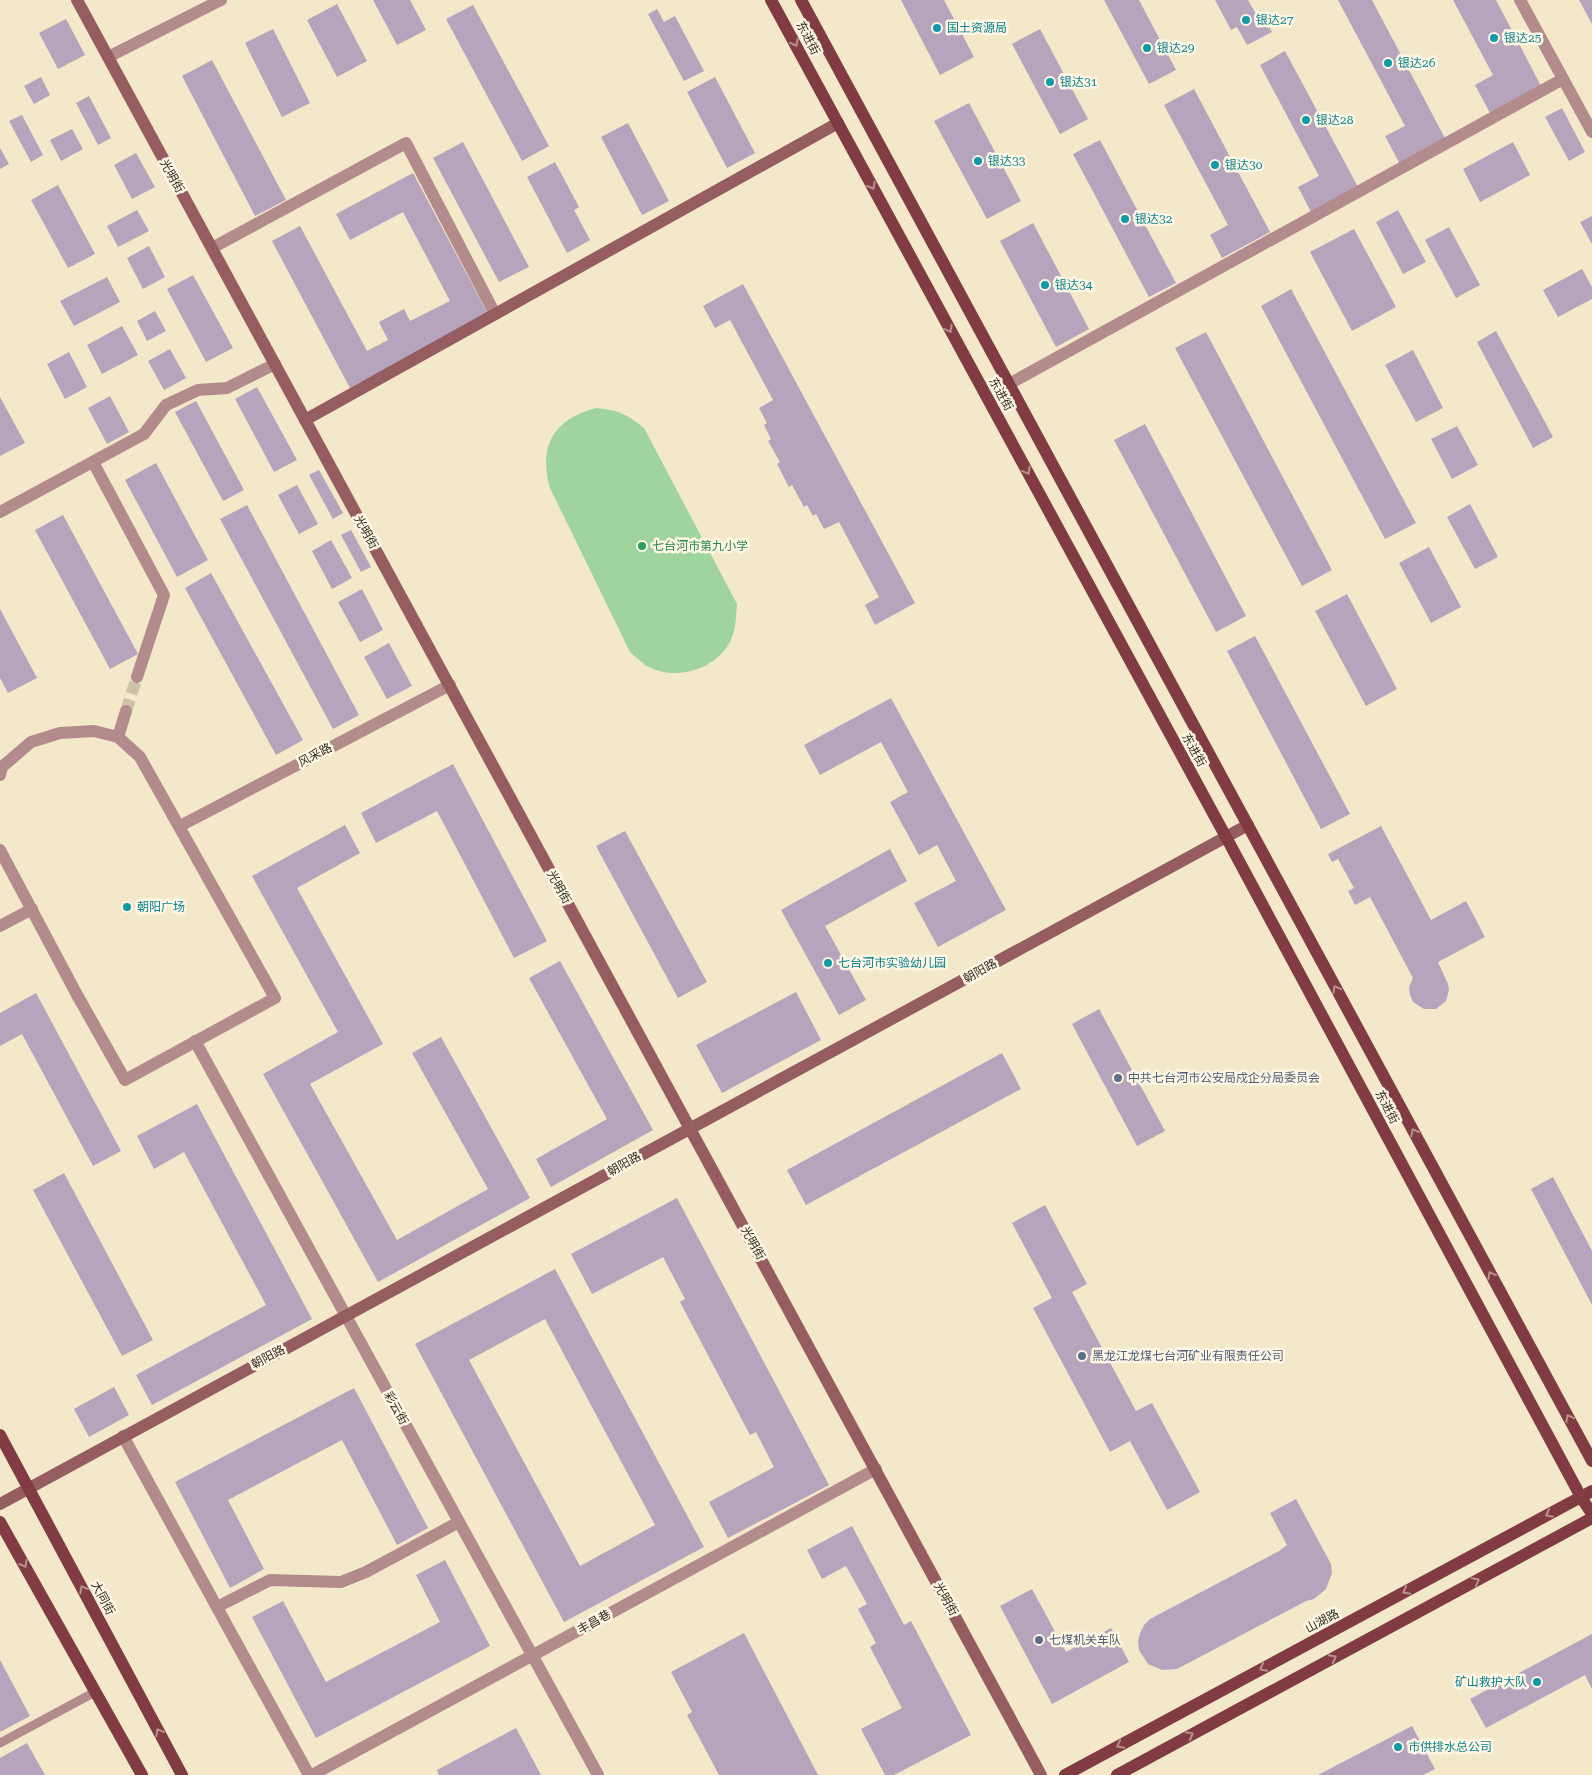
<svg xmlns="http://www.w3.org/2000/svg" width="1592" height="1775" viewBox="0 0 1592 1775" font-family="'Roboto Serif','Noto Sans SC',serif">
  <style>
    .green { fill: #9fd59d }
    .building { fill: #b6a3bc; fill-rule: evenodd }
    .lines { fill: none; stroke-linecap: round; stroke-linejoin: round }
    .street-tunnel { stroke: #cdc2a8; stroke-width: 12; stroke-dasharray: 12 6; stroke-linecap: butt }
    .lane { stroke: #b48b8c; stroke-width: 9 }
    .street { stroke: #b48b8c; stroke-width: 12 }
    .secondary { stroke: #965d61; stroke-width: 12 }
    .primary { stroke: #803c42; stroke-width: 12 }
    .oneway { stroke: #b8908b }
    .culture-dot { fill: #0f9aa8; stroke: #fdf6e4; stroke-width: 2 }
    .leisure-dot { fill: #2e9e5b; stroke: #fdf6e4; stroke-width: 2 }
    .service-dot { fill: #5c6f8a; stroke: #fdf6e4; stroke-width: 2 }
    .labels { text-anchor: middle; stroke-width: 5; stroke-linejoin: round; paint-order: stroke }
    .culture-label { font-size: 12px; fill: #0d838f; stroke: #fdf6e4; text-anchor: start }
    .street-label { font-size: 12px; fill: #2f2b1f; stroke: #fdf6e4 }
    .leisure-label { font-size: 12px; fill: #27864d; stroke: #fdf6e4; text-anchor: start }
    .service-label { font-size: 12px; fill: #4e5e75; stroke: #fdf6e4; text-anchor: start }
  </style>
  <rect width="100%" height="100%" fill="#f4e8ca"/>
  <path class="green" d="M596,408c22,2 31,6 48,20l93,176c-1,13 -1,26 -7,38 -16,29 -57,40 -85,23 -5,-4 -10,-9 -15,-13l-80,-164c-12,-42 4,-69 46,-80z"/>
  <g class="building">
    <polygon points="373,0 410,0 426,30 397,45"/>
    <polygon points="901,0 944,0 974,57 940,75"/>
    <polygon points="1104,0 1139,0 1176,70 1149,84"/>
    <polygon points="1215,0 1248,0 1256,14 1261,11 1272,32 1247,45 1237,27 1231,30"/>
    <polygon points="1338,0 1372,0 1447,142 1401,166 1385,136 1405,126"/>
    <polygon points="1453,0 1496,0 1541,86 1490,113 1475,85 1493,75"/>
    <polygon points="1579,0 1592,0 1592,24"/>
    <polygon points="337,4 367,61 337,77 307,20"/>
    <polygon points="473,5 549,146 522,161 446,19"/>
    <polygon points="657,9 664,22 675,16 704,71 684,81 648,14"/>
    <polygon points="66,19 85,55 58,69 39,33"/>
    <polygon points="273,29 310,103 282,117 245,43"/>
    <polygon points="1040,29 1088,119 1060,134 1012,44"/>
    <polygon points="1285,51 1358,187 1311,212 1298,187 1319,176 1260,65"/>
    <polygon points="212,60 286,200 255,216 182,76"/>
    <polygon points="41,77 50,95 34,104 24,86"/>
    <polygon points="715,77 755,153 727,168 687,92"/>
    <polygon points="1194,89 1270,232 1222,258 1210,235 1228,225 1164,105"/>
    <polygon points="89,96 111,138 98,145 76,103"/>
    <polygon points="969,103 1021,201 987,219 934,121"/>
    <polygon points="1562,108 1585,152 1569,161 1545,117"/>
    <polygon points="22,115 43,155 31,162 9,121"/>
    <polygon points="628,123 669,201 642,215 601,137"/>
    <polygon points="72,129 83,149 61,161 50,140"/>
    <polygon points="1100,140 1176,283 1149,297 1073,154"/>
    <polygon points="463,142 529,267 499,282 433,158"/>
    <polygon points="1513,142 1530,175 1480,202 1463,169"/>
    <polygon points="0,148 9,164 0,169"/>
    <polygon points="136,153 155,187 132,199 114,165"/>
    <polygon points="555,162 579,207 574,210 590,240 567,253 527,177"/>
    <polygon points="413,173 488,314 350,388 272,241 300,226 367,351 388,340 379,322 404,309 410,321 450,301 403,212 350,240 336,214"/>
    <polygon points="58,185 95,254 68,268 31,200"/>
    <polygon points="137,210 149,231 118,247 107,226"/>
    <polygon points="1398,210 1426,262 1403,274 1376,222"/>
    <polygon points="1592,216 1592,244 1580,222"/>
    <polygon points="1033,223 1089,329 1056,347 1000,241"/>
    <polygon points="1449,227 1480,285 1456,298 1425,240"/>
    <polygon points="1354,229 1396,307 1352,331 1310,252"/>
    <polygon points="149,246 165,277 143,289 127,258"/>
    <polygon points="1582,269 1592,287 1592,299 1558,317 1543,290"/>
    <polygon points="193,275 233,348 206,362 167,289"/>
    <polygon points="107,277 120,302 74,326 60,301"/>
    <polygon points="743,284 915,603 875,625 865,605 879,597 839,522 824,529 816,514 813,516 807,505 804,507 792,485 789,487 777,464 780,462 768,441 771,439 764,425 767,423 759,408 773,400 730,320 715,328 703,306"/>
    <polygon points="1291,289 1416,523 1385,539 1261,306"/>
    <polygon points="155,311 166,331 147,341 137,321"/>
    <polygon points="122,326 138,355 102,374 87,345"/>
    <polygon points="1496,331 1553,437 1533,448 1477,342"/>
    <polygon points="1206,332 1332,570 1302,586 1175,348"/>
    <polygon points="170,349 186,378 164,390 148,361"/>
    <polygon points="1413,350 1443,408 1416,422 1385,365"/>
    <polygon points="69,352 87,387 65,399 47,364"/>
    <polygon points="257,387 297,460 274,472 235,399"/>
    <polygon points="110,396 129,432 107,444 88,408"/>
    <polygon points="0,397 25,443 0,456"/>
    <polygon points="196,401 244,490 223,501 175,412"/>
    <polygon points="1145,424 1246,616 1216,632 1114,440"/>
    <polygon points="1457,426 1478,465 1452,479 1431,439"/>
    <polygon points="156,463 208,560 177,577 125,480"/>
    <polygon points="319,470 343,513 333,519 309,475"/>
    <polygon points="297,485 318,524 299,534 278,495"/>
    <polygon points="1470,504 1498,557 1475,569 1447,517"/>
    <polygon points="247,505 359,715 333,729 220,519"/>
    <polygon points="63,515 138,654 110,669 35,530"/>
    <polygon points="351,530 371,567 361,572 341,535"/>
    <polygon points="331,540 352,578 332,589 312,551"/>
    <polygon points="1429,547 1461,607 1431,623 1399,563"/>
    <polygon points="211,573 303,740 276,755 185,588"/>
    <polygon points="362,589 383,630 360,642 338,602"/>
    <polygon points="1347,594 1397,689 1366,706 1315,611"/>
    <polygon points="0,609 37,678 8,693 0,678"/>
    <polygon points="1255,636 1350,814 1321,829 1227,651"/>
    <polygon points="389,643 412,686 387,699 364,657"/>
    <polygon points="891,698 1006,910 938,947 914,903 956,881 937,845 919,855 890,802 908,792 881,742 820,775 804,745"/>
    <polygon points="453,764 547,941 514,958 437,811 376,843 361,813"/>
    <polygon points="345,825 360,853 297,888 383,1044 310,1084 397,1240 488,1189 412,1053 441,1037 530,1198 378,1282 263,1074 338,1032 252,876"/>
    <polygon points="1381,826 1431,920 1466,901 1485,937 1438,962 1448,984 1449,990 1446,1001 1436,1009 1424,1009 1413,1002 1410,995 1409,987 1413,978 1370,897 1355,905 1348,891 1354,888 1338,859 1332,862 1328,854"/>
    <polygon points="625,831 707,982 678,998 596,846"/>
    <polygon points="890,849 907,881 825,926 866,1000 839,1015 781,910"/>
    <polygon points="560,961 653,1130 551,1187 536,1159 607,1119 529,978"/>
    <polygon points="796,992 821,1040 722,1093 696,1045"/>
    <polygon points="36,993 121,1151 93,1166 22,1034 0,1046 0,1013"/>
    <polygon points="1099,1009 1165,1131 1137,1146 1072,1024"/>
    <polygon points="1002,1053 1021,1089 806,1205 787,1170"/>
    <polygon points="197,1104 312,1319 152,1405 136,1375 266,1305 184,1152 154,1169 137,1136"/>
    <polygon points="64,1173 153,1340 122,1356 33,1190"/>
    <polygon points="1553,1177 1592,1251 1592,1305 1531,1189"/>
    <polygon points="677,1198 829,1485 728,1538 709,1502 774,1467 756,1432 750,1435 680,1302 685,1299 663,1257 592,1294 571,1254"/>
    <polygon points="1045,1205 1087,1284 1072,1292 1136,1411 1152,1403 1200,1492 1167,1510 1130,1441 1110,1452 1033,1308 1052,1298 1012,1223"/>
    <path d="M555,1269l149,278 -140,75 -149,-278zM545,1319l110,206 -75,41 -111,-206z"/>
    <polygon points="114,1387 129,1415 89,1437 74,1409"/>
    <polygon points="354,1388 428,1528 397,1545 342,1440 228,1500 264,1569 230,1588 175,1482"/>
    <polygon points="1296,1499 1331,1564 1332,1573 1326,1589 1314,1599 1306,1601 1177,1669 1162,1670 1148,1664 1139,1650 1138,1641 1140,1633 1144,1625 1150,1619 1279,1551 1287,1545 1270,1513"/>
    <polygon points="852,1526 904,1625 911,1621 971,1735 894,1775 885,1775 861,1729 902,1708 870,1647 876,1643 858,1609 867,1604 846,1566 822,1579 807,1550"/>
    <polygon points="445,1560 490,1646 316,1738 252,1617 283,1601 326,1682 440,1622 416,1575"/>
    <polygon points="1032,1589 1066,1652 1111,1628 1129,1662 1052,1704 1000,1606"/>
    <polygon points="744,1633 818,1775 719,1775 687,1715 692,1712 671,1672"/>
    <polygon points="1592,1634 1592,1689 1585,1675 1486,1728 1470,1699"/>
    <polygon points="0,1660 30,1716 0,1732"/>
    <polygon points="1412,1726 1435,1769 1423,1775 1318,1775"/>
    <polygon points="516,1728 541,1775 439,1775 437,1770"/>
    <polygon points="27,1743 45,1775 0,1775 0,1758"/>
  </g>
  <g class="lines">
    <polyline class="street-tunnel" points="126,711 137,677"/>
    <polyline class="lane" points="0,1743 95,1692"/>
    <g class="street">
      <polyline points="1520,0 1592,132"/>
      <polyline points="108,57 221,0"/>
      <polyline points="212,248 406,143 495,314"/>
      <polyline points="1009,384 1563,79"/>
      <polyline points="93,462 164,595 137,677"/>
      <polyline points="0,512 144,434 166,405 198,390 227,388 275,364"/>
      <polyline points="118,737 126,711"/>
      <polyline points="0,775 2,767 31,742 60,733 94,731 118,737 140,757 275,998 125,1080 76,993 0,850"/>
      <polyline points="180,826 450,685"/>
      <polyline points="0,926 32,909"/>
      <polyline points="195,1041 598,1775"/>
      <polyline points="123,1436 309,1775"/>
      <polyline points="217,1607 270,1580 341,1582 366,1572 459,1522"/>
      <polyline points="312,1775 876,1469"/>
    </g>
    <g class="secondary">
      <polyline points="77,0 1041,1775"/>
      <polyline points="305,420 838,123"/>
      <polyline points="0,1504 1248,825"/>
    </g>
    <g class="primary">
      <polyline points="771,0 1226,837 1581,1497 1592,1514"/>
      <polyline points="801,0 1592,1461"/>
      <polyline points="0,1435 182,1775"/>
      <polyline points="0,1522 142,1775"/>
      <polyline points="1065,1775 1592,1491"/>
      <polyline points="1117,1775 1592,1518"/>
    </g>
  </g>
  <defs><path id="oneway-chevron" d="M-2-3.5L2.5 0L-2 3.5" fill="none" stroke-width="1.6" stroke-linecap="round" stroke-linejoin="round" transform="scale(1.25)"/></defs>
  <g class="oneway">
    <use href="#oneway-chevron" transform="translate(795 43) rotate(62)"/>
    <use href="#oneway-chevron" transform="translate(872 186) rotate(61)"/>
    <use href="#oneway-chevron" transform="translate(949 329) rotate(61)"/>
    <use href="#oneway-chevron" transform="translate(1027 471) rotate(61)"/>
    <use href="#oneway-chevron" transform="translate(1336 989) rotate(-118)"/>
    <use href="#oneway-chevron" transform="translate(1414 1132) rotate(-118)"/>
    <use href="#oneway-chevron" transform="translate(1491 1275) rotate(-118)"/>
    <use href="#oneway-chevron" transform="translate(1569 1418) rotate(-118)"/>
    <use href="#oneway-chevron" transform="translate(1549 1514) rotate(152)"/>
    <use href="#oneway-chevron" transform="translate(24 1564) rotate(61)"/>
    <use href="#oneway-chevron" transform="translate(1476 1581) rotate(-28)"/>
    <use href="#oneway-chevron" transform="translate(83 1589) rotate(-118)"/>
    <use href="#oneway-chevron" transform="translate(1406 1591) rotate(152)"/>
    <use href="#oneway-chevron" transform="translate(1333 1658) rotate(-28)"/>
    <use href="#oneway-chevron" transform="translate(1263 1668) rotate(152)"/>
    <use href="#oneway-chevron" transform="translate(159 1732) rotate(-118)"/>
    <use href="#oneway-chevron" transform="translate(1190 1735) rotate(-28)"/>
    <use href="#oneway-chevron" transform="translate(1120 1745) rotate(152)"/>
  </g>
  <g class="culture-dot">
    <circle cx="1246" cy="20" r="5"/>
    <circle cx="937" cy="28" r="5"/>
    <circle cx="1494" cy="38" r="5"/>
    <circle cx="1147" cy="48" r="5"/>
    <circle cx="1388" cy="63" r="5"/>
    <circle cx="1050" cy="82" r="5"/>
    <circle cx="1306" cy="120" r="5"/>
    <circle cx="978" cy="161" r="5"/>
    <circle cx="1215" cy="165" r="5"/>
    <circle cx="1125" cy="219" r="5"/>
    <circle cx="1045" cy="285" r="5"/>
    <circle cx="127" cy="907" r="5"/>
    <circle cx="828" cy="963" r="5"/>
    <circle cx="1537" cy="1682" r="5"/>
    <circle cx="1398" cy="1747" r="5"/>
  </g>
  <circle class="leisure-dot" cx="642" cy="546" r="5"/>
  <g class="service-dot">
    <circle cx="1118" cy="1078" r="5"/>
    <circle cx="1082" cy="1356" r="5"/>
    <circle cx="1039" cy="1640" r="5"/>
  </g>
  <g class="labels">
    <g class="culture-label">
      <text x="1256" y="24">银达27</text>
      <text x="947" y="32">国土资源局</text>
      <text x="1504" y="42">银达25</text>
      <text x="1157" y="52">银达29</text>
      <text x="1398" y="67">银达26</text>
      <text x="1060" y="86">银达31</text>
      <text x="1316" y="124">银达28</text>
      <text x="988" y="165">银达33</text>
      <text x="1225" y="169">银达30</text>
      <text x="1135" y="223">银达32</text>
      <text x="1055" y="289">银达34</text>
      <text x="137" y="911">朝阳广场</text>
      <text x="838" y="967">七台河市实验幼儿园</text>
      <text x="1527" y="1686" text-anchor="end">矿山救护大队</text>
      <text x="1408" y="1751">市供排水总公司</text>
    </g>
    <g class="street-label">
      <text transform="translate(808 38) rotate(62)" y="4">东进街</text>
      <text transform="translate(172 176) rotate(61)" y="4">光明街</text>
      <text transform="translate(1001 394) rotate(61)" y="4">东进街</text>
      <text transform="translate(366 532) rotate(61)" y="4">光明街</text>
      <text transform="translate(1194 750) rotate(61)" y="4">东进街</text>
      <text transform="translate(315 755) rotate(-28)" y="4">风采路</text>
      <text transform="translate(559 887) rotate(61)" y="4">光明街</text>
      <text transform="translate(980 971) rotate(-29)" y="4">朝阳路</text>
      <text transform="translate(1387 1107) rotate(62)" y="4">东进街</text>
      <text transform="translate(624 1164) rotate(-29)" y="4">朝阳路</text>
      <text transform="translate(753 1243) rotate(61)" y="4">光明街</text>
      <text transform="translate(268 1357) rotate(-28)" y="4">朝阳路</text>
      <text transform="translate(396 1408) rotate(61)" y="4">彩云街</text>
      <text transform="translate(103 1598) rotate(62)" y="4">大同街</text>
      <text transform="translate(946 1599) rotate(61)" y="4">光明街</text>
      <text transform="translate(1322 1621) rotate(-28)" y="4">山湖路</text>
      <text transform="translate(594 1622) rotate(-29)" y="4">丰昌巷</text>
    </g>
    <g class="leisure-label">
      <text x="652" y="550">七台河市第九小学</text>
    </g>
    <g class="service-label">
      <text x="1128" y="1082">中共七台河市公安局戍企分局委员会</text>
      <text x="1092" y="1360">黑龙江龙煤七台河矿业有限责任公司</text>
      <text x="1049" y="1644">七煤机关车队</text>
    </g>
  </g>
</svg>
